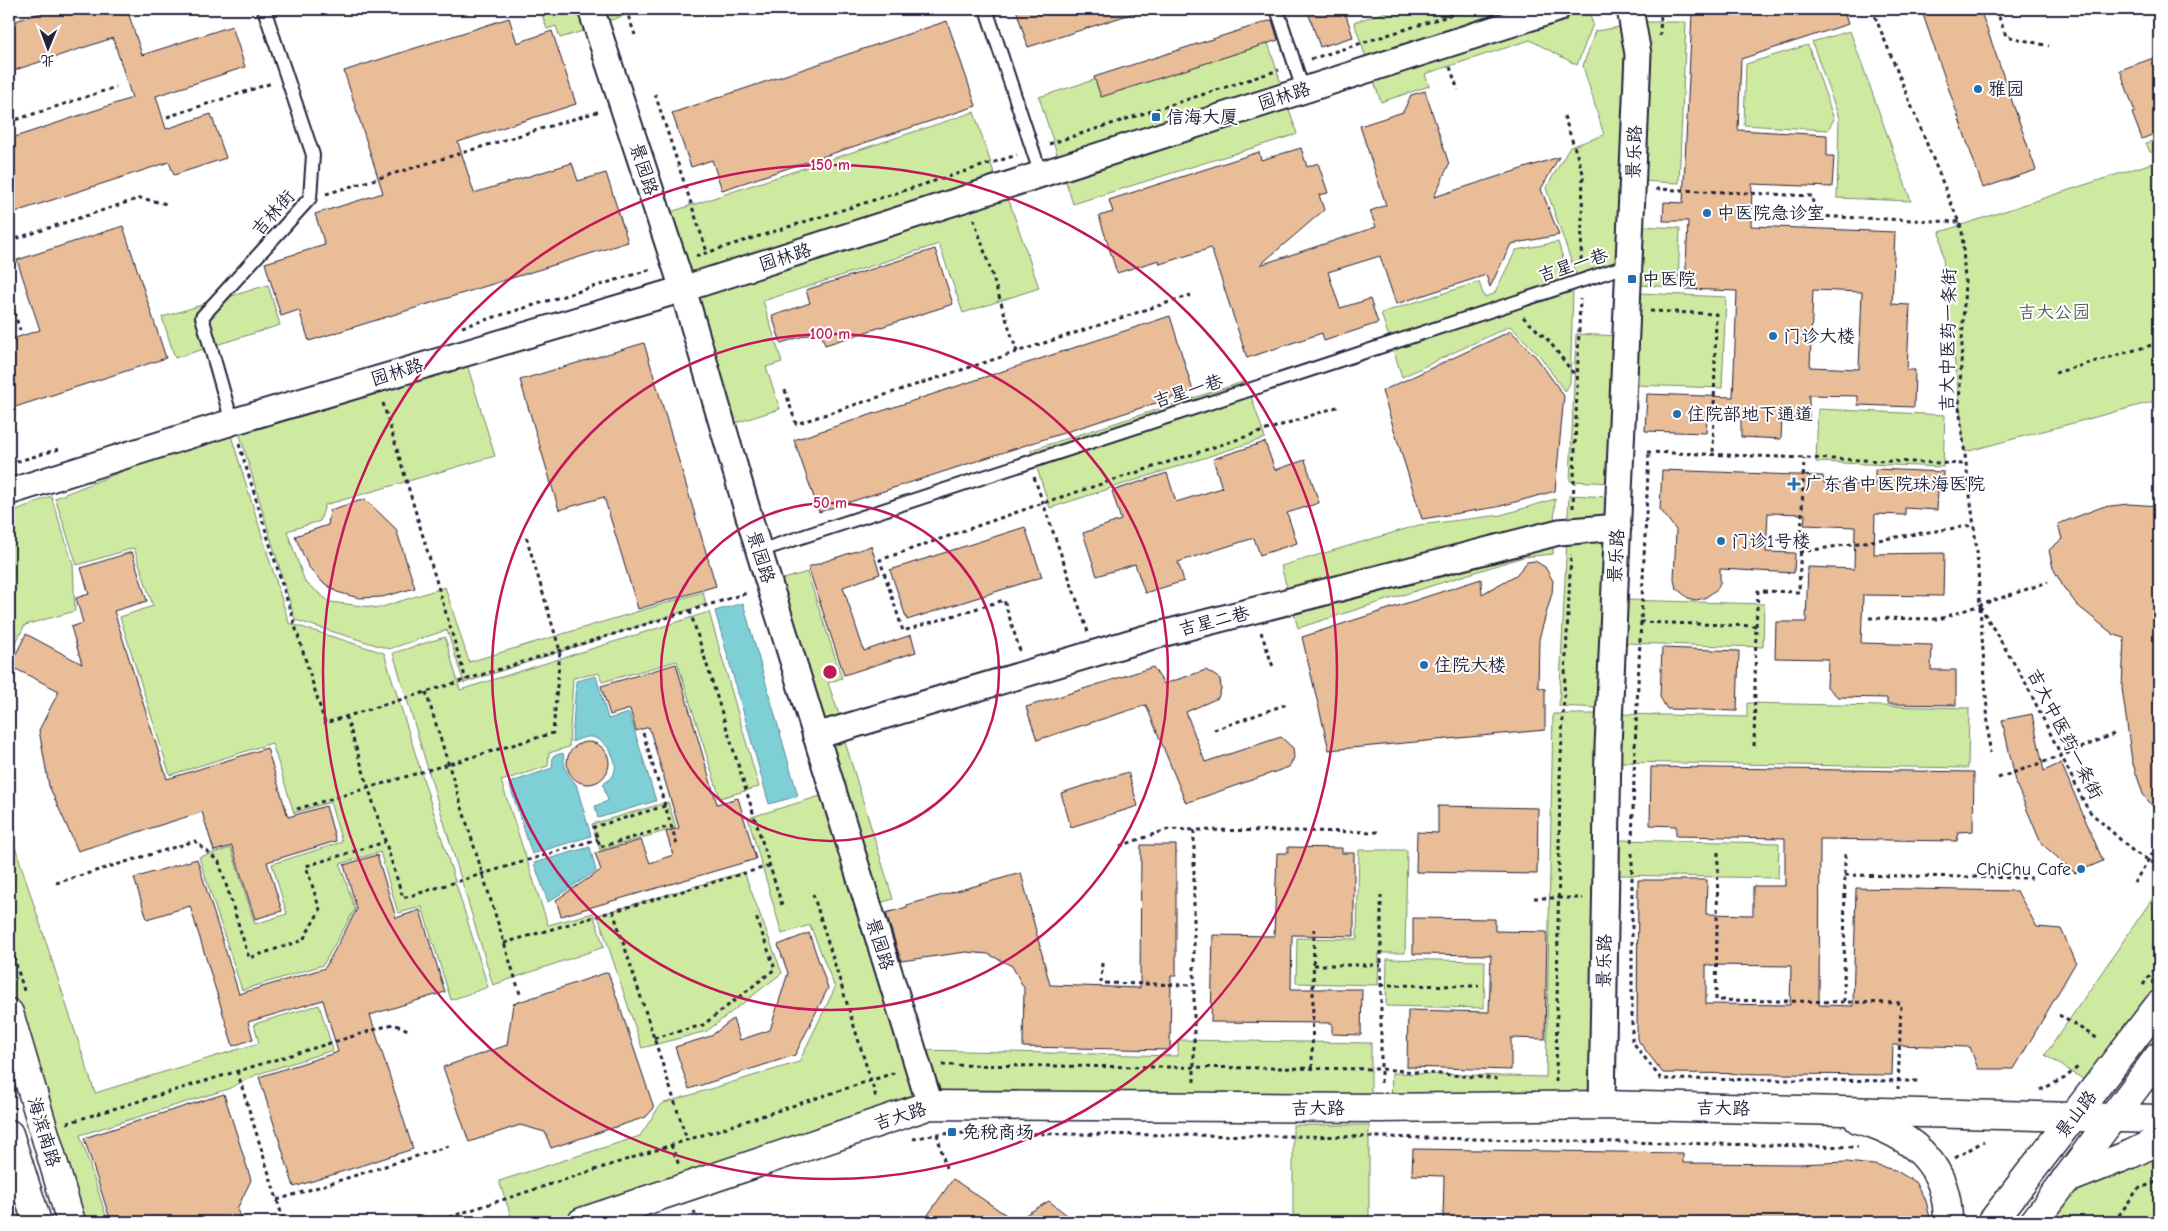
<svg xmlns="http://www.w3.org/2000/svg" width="2168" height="1231" viewBox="0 0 2168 1231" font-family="'Comic Neue','LXGW WenKai TC',sans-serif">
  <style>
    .green { fill: #ceeaa1; stroke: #78866e }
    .water { fill: #7fd0d6; stroke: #5a8a98 }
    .building { fill: #e8bd98; stroke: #22223b; fill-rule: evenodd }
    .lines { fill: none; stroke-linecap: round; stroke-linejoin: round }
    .service-casing { stroke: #22223b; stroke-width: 16 }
    .minor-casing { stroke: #22223b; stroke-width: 29 }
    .secondary-casing { stroke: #22223b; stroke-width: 31 }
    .primary-casing { stroke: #22223b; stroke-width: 31 }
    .path { stroke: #22223b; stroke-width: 3; stroke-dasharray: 4 4; stroke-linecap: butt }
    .service { stroke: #fff; stroke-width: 12 }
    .minor { stroke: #fff; stroke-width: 25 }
    .secondary { stroke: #fff; stroke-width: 28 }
    .primary { stroke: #fff; stroke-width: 28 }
    .ring { fill: none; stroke: #c2185b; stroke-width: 2.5 }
    .poi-dot { fill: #1f6fb2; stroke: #fff; stroke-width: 2 }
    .labels { text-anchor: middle; stroke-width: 4; stroke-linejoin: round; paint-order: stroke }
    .poi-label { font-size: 18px; fill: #22223b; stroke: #fff; text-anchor: start }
    .street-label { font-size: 18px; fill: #22223b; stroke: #fff }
    .park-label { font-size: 18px; fill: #565e5a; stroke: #fff }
    .centre { fill: #c2185b; stroke: #fff; stroke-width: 2.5 }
    .ring-label { font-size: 15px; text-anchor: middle; font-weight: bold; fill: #c2185b; stroke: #fff; stroke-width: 4; stroke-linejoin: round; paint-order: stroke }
  </style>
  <rect width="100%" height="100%" fill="#fff"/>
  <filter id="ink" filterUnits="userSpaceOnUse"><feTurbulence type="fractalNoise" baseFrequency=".02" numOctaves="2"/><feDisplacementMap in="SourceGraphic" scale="10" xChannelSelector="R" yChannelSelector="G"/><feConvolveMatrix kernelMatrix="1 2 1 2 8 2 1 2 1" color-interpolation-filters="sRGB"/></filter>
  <g filter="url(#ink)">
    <g class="green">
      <polygon points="540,9 587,9 593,28 560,38 556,26 547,29"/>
      <polygon points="594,9 644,9 599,24"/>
      <polygon points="1396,9 1588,9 1593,24 1577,65 1530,40 1425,74 1429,86 1381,102 1354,22"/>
      <polygon points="1641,22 1686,22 1679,183 1639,181"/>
      <polygon points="1627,26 1624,260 1576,275 1546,188 1570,147 1604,135 1583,66 1595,31"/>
      <polygon points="1263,27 1297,134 1073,204 1039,97"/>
      <polygon points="1850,31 1911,201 1837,198 1839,118 1812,42"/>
      <polygon points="1808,45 1834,119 1828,130 1744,125 1746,64"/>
      <polygon points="974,112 997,182 692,279 671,212"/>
      <polygon points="2159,139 2159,153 2150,152 2146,143"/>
      <polygon points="2155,162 2159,163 2159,400 1965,452 1940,232"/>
      <polygon points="1007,195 1039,288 963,313 939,244 763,301 782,362 766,367 780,409 729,425 689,291"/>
      <polygon points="1639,226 1680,228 1678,287 1637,285"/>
      <polygon points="1558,242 1573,292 1570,383 1565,392 1540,356 1510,326 1402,377 1381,313 1479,282 1484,297 1494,294 1516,250"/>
      <polygon points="268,285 280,325 175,358 162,317"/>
      <polygon points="1639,293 1726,297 1722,388 1634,385"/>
      <polygon points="1576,334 1620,336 1614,483 1570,481"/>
      <polygon points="466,361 495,456 325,505 320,521 287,531 305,582 330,602 379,608 445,587 469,662 703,592 706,604 464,683 447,630 389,649 295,620 237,425"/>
      <polygon points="1246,381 1265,438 1050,508 1031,450"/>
      <polygon points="1818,409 1945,415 1943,467 1816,462"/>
      <polygon points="229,429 289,623 384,653 488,987 451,1000 422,907 398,913 380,852 340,864 355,909 323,965 242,990 199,857 231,848 255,924 287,914 272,864 342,842 330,802 294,813 272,743 170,775 120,617 153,606 134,548 77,565 55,498"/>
      <polygon points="1569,495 1609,497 1600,708 1559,706"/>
      <polygon points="51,496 73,564 75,611 25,625 9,655 9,513"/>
      <polygon points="1555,499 1553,554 1523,557 1298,628 1281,566 1419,525 1501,515"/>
      <polygon points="807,572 842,678 828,683 842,723 845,742 893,899 873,905 774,582"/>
      <polygon points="1626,600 1764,604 1763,647 1625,643"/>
      <polygon points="709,612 759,787 720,798 677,661 602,682 599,673 573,678 569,747 549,753 548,766 501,781 548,925 593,913 604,947 493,985 393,653 445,637 460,690"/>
      <polygon points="1747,703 1969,708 1968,768 1620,762 1621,714 1747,717"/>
      <polygon points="1553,714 1602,714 1594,1098 1391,1098 1392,1073 1546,1077"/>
      <polygon points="827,794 922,1100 563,1222 513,1222 499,1181 640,1136 661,1104 799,1062 835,988 810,925 782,934 748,818"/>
      <polygon points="668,802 676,828 600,850 592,824"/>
      <polygon points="9,828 95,1093 259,1043 254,1024 319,1005 333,1050 258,1074 228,1089 80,1135 108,1222 76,1222 9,997"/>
      <polygon points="1617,840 1779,843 1778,878 1616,875"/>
      <polygon points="1359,850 1407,850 1405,953 1379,953 1378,985 1296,983 1297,938 1357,939"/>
      <polygon points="744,872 782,973 707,1031 642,1048 598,915"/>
      <polygon points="2159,889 2159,998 2094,1086 2045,1055"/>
      <polygon points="1387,959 1485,961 1484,1008 1386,1006"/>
      <polygon points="1178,1040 1371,1043 1371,1097 935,1097 922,1050 1178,1056"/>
      <rect x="1293" y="1125" width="76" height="97"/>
      <polygon points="2159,1141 2159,1222 2035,1222 2061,1189"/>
      <polygon points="9,1155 31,1222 9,1222"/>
    </g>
    <g class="water">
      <polygon points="743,603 798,796 769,804 715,611"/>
      <path d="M596,676l12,43 21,-6 27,88 -58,17 -3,-12 13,-5 -5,-17c6,-4 11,-7 12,-15 2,-11 -9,-28 -20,-31 -7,-3 -16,1 -23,4l4,-61z"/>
      <polygon points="563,753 565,768 569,776 576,784 591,836 532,854 509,783 552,768 553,756"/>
      <polygon points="590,847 596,871 548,902 534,863"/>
    </g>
    <g class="building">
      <polygon points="54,9 127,9 142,55 232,26 245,67 156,96 166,129 211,114 226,158 174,175 169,162 9,214 9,139 132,98 113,38 9,72 9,23"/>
      <polygon points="1016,9 1133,9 1134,13 1028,47"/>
      <polygon points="1307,9 1344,9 1353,37 1320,47"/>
      <path d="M1707,9h136l5,15 -107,35 -3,71 89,5v21h7l-2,31 -80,-3 -1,42 144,6 -3,72 18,1 -3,65h8l-1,37 -56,-2v-9l-49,-1v24h-27l-1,20 -40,-2v-19l-34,-1 -1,16 -61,-2 2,-37 86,3 4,-106 -52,-2 3,-68h-25l1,-19 19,1 9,-189zM1813,290l49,2 -3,77 -49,-2z"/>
      <polygon points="1921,9 1980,9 2036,170 1983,188"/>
      <polygon points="509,18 517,43 552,31 576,104 458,142 474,193 572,163 578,181 606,173 628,242 309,341 299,310 281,316 265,263 325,245 315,214 383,193 344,71"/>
      <polygon points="1272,20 1278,40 1101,97 1094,77"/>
      <polygon points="947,21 976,106 722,190 712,160 691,167 672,113"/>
      <polygon points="2159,56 2159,132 2142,139 2132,113 2135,112 2120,70"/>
      <polygon points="1425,91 1449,164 1434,197 1559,157 1541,189 1559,235 1511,244 1490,287 1486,275 1396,304 1380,256 1328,272 1340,308 1370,299 1378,323 1324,341 1322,333 1247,358 1211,248 1160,264 1159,260 1117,273 1099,216 1113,212 1109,200 1259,152 1261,160 1301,148 1307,167 1318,163 1328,193 1319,195 1324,210 1260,265 1376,227 1370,211 1386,205 1360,126 1403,112 1411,95"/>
      <polygon points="123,226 166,358 9,409 9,340 40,330 17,260"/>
      <polygon points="935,249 953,304 825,345 820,331 781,343 772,316 810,303 806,290"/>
      <polygon points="1170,316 1193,391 819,512 794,440"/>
      <polygon points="1511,331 1537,358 1564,396 1555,491 1497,507 1422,519 1382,391"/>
      <polygon points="644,343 716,586 638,609 604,497 559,510 520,380"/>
      <polygon points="1265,442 1275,470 1305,460 1319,503 1287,513 1297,543 1260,555 1254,538 1178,562 1184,581 1145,593 1135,564 1097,576 1083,533 1121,520 1112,491 1167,473 1176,502 1222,488 1213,459"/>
      <polygon points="1875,469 1944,472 1943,491 1938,490 1937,510 1905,508 1905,515 1875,514 1874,554 1944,553 1943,596 1863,595 1861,643 1932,645 1931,670 1956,670 1956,705 1887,704 1887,698 1838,697 1827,687 1828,659 1775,658 1776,622 1806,622 1808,567 1854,569 1855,527 1804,525 1805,514 1768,513 1766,552 1795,553 1794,573 1720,569 1720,583 1717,589 1705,598 1696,600 1688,598 1676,588 1674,580 1676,530 1660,509 1662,470 1823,476 1824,483 1875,485"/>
      <polygon points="365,499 396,529 415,588 382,597 359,598 337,592 321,581 308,566 295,536 328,525 330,510"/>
      <polygon points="2128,504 2159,506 2159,815 2143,794 2132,761 2122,688 2124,638 2113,634 2077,605 2064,588 2053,568 2049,550 2062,539 2058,524 2102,507"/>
      <polygon points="1025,527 1042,577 907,620 890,570"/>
      <polygon points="871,546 880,574 843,587 864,651 911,635 916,652 844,675 808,567"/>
      <polygon points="132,552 147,601 114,611 167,779 267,748 288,817 326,806 336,841 267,862 282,911 255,919 232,846 214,851 202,812 78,851 49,786 39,730 59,691 10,666 26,634 82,664 71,627 83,623 76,598 89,594 81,568"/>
      <polygon points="1535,561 1545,567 1553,581 1552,593 1539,639 1538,687 1545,689 1545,730 1329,750 1302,637 1481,579 1482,594 1516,575 1527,562"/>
      <polygon points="1662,648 1739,651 1737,711 1667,709 1660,697"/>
      <polygon points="676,664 717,804 738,798 756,859 561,916 556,900 601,870 595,853 641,840 650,863 673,855 666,832 679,828 649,727 636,731 630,709 610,715 601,686"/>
      <polygon points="1153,667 1164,684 1206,670 1220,679 1221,689 1218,698 1186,712 1205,762 1281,737 1293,748 1294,758 1289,767 1186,803 1146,705 1037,740 1026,707"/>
      <polygon points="2032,714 2044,771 2061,763 2103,861 2075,873 2041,843 2017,786 2002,720"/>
      <circle cx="588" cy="763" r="21"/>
      <path d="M1651,767l323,5 -1,59 -15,1 -1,9 -137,-2 -1,166 34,1 3,-118 161,3 20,36 24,2 15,33 -62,107h-36l-8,-22 -77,-2 -1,30 -229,-2 -26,-34 1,-159h69l-1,34 47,1v-29h32v-48l-109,-2v-10l-26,-1zM1706,965l85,1 -1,39 -84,-1z"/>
      <polygon points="1128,772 1138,806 1071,827 1061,793"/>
      <polygon points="1438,806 1538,808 1537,874 1416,872 1417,832 1438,833"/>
      <polygon points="1141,845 1176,845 1176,976 1171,976 1170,1050 1023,1047 1024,988 1012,966 988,954 966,952 901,961 886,913 907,907 907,905 1021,873 1050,985 1140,988"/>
      <polygon points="1288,847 1342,848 1342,853 1354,853 1354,936 1292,935 1291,989 1362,989 1361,1035 1332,1034 1332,1023 1211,1022 1213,935 1274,936 1277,853 1288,853"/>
      <polygon points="377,855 396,918 420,910 445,992 370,1015 413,1149 294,1187 259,1077 338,1052 323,1000 248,1022 253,1039 233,1046 190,906 147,919 134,878 197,859 239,994 325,968 357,909 344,865"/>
      <polygon points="1413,918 1495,919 1495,931 1547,932 1545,1039 1511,1038 1511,1070 1407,1067 1408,1010 1489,1012 1491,955 1413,954"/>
      <polygon points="809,933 828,988 795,1055 689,1089 675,1047 711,1036 733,1019 740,1040 770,1030 788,973 778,945"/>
      <polygon points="608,972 654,1108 646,1117 551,1148 545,1132 520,1125 469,1142 443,1067 507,1045 513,1004"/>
      <polygon points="224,1094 251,1180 237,1209 242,1222 111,1222 84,1138"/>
      <polygon points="1413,1149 1683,1153 1683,1163 1797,1164 1847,1162 1874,1165 1895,1170 1915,1182 1926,1201 1931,1222 1571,1222 1465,1220 1465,1222 1443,1222 1444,1176 1412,1175"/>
      <polygon points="953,1179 1015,1221 1049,1201 1076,1222 923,1222"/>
    </g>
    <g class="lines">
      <defs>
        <g id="service">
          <polyline points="986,9 1041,175"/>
          <polyline points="1277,9 1303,90"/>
          <polyline points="232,422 202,317 310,198 313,155 264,9"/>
          <polyline points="759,551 1629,265"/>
        </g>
        <g id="minor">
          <polyline points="591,9 683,289 759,551 930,1105"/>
          <polyline points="9,492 232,422 683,289 1557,9"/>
          <polyline points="816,736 1146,638 1559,532 1618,527"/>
          <polyline points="1602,1105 1608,747 1638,54 1630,9"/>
        </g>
        <g id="secondary">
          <path d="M1858,1119c53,15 90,44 90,103"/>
          <polyline points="2065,1180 2131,1154 2159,1140"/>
          <polyline points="582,1222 930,1105 1381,1108 1602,1105 2159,1119"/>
        </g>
        <g id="primary">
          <polyline points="9,1013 71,1222"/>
          <polyline points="9,1134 37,1222"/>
          <polyline points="1992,1222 2159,1005"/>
          <polyline points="2034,1222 2159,1056"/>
        </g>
      </defs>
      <use href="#service" class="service-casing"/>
      <use href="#minor" class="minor-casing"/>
      <use href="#secondary" class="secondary-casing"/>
      <use href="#primary" class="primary-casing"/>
      <g class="path">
        <polyline points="626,9 635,35"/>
        <polyline points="1872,9 1962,230 1965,282 1959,407 1977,551 1980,606 2025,682 2088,810 2134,852 2159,866"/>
        <polyline points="1996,9 2006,36 2049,46"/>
        <polyline points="1660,36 1661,9"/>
        <polyline points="1311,59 1470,9"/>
        <polyline points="1450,67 1458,90"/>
        <polyline points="655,94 707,252"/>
        <polyline points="1564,116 1583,173 1581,263"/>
        <polyline points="167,117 272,83"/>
        <polyline points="9,122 116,87"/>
        <polyline points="1049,144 1279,70"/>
        <polyline points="1656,189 1813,196 1812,216 1959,222"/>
        <polyline points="326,194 600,111"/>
        <polyline points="974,219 1017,352"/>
        <polyline points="9,241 140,198 167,204"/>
        <polyline points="696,256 1017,155"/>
        <polyline points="9,297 20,330"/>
        <polyline points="1650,311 1716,314 1713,455"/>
        <polyline points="1523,317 1549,341 1577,378"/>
        <polyline points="462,327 652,269"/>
        <polyline points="2055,373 2159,343"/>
        <polyline points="785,390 796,424 1191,295"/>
        <polyline points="383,403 466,680"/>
        <polyline points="239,444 325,723 747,593"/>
        <polyline points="1647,452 1966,464"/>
        <polyline points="9,464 59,449"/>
        <polyline points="1034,477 1088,632"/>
        <polyline points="1573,508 1580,299"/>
        <polyline points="1800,552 1974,525"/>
        <polyline points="1980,607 1990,753"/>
        <polyline points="690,611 782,905"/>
        <polyline points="1869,618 1939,619 2048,582"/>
        <polyline points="1640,622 1756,626 1754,749"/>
        <polyline points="1756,626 1758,591 1799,592 1804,458"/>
        <polyline points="1261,632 1273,667"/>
        <polyline points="1020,651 1004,600 903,631 880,560 1043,503 1340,406"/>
        <polyline points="426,692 520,994"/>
        <polyline points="346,716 403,898 598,839"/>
        <polyline points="1214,730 1287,704"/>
        <polyline points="643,733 677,845"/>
        <polyline points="1998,778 2061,756 2114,734"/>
        <polyline points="665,806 594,827 600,847 671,826"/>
        <polyline points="297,809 553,733 560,651 526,536"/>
        <polyline points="1632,842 1635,747 1649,452"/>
        <polyline points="1120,846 1169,829 1194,830"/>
        <polyline points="1718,852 1716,1000 1844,1002"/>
        <polyline points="1632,853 1632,1041 1661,1079 1920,1081"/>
        <polyline points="1845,854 1844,1002 1901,1003 1898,1089"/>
        <polyline points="1845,875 2032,878"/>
        <polyline points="56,883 195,841 219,862 249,958 303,940 320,910 306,866 385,842"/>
        <polyline points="2134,883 2159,843"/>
        <polyline points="813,894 876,1097"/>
        <polyline points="1381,895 1381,1085"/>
        <polyline points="1534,898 1583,898"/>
        <polyline points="613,911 687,1140"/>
        <polyline points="9,941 25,994"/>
        <polyline points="504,943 769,866"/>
        <polyline points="1102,963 1101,983 1194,985"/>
        <polyline points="1314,965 1381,965"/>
        <polyline points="1381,985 1479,986"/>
        <polyline points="2143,985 2159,963"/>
        <polyline points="2059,1015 2100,1040"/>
        <polyline points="654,1038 703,1025 775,969 755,914"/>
        <polyline points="942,1065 1381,1069 1498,1079"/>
        <polyline points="1312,1068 1314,929"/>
        <polyline points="237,1071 284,1222"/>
        <polyline points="1194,1082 1194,830 1381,832"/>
        <polyline points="1556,1082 1560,777 1571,554"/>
        <polyline points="2040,1090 2065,1078 2079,1066"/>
        <polyline points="67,1123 393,1024 411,1031"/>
        <polyline points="937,1134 946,1168"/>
        <polyline points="913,1139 937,1134 968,1133 1381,1137 1858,1147"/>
        <polyline points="671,1145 679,1165"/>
        <polyline points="1955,1158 1984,1141"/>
        <polyline points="277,1200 449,1146"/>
        <polyline points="694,1211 698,1222"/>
        <polyline points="434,1222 897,1072"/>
        <polyline points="2114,1222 2138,1189 2159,1181"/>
      </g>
      <use href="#service" class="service"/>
      <use href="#minor" class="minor"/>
      <use href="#secondary" class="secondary"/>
      <use href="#primary" class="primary"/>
    </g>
  </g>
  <g class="ring">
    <circle cx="830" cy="672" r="169"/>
    <circle cx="830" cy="672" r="338"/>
    <circle cx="830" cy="672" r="507"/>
  </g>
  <g class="poi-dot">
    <circle cx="1978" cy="89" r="5"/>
    <rect x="1151" y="112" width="10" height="10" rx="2.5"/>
    <circle cx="1707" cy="213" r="5"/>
    <rect x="1627" y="274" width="10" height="10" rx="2.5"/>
    <circle cx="1773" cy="336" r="5"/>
    <circle cx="1677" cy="414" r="5"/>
    <path d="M1791.5 476.5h5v5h5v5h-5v5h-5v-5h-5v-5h5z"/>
    <circle cx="1721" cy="541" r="5"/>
    <circle cx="1424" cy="665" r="5"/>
    <circle cx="2081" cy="869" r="5"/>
    <rect x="947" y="1127" width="10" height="10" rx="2.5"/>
  </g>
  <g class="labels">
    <g class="poi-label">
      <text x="1988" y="95">雅园</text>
      <text x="1166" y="123">信海大厦</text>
      <text x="1717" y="219">中医院急诊室</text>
      <text x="1642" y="285">中医院</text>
      <text x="1783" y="342">门诊大楼</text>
      <text x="1687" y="420">住院部地下通道</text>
      <text x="1805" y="490">广东省中医院珠海医院</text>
      <text x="1731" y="547">门诊1号楼</text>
      <text x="1434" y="671">住院大楼</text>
      <text x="2071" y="875" text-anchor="end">ChiChu Cafe</text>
      <text x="962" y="1138">免税商场</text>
    </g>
    <g class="street-label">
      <text transform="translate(1284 96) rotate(-18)" y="6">园林路</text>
      <text transform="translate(1634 152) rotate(-88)" y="6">景乐路</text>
      <text transform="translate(644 169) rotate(72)" y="6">景园路</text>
      <text transform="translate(273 213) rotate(-48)" y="6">吉林街</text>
      <text transform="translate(785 257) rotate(-18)" y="6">园林路</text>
      <text transform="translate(1573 265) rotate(-18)" y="6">吉星一巷</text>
      <text transform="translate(1948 340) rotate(-89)" y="6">吉大中医药一条街</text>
      <text transform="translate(397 372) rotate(-17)" y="6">园林路</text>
      <text transform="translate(1188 391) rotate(-18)" y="6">吉星一巷</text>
      <text transform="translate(1616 556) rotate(-87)" y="6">景乐路</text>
      <text transform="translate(761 557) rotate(73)" y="6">景园路</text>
      <text transform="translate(1214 621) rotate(-14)" y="6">吉星二巷</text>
      <text transform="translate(2065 734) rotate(63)" y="6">吉大中医药一条街</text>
      <text transform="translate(880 944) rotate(73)" y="6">景园路</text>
      <text transform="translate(1604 961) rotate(-89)" y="6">景乐路</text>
      <text x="1318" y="1114">吉大路</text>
      <text transform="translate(1723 1108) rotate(1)" y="6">吉大路</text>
      <text transform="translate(2076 1114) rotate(-52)" y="6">景山路</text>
      <text transform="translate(900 1116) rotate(-18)" y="6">吉大路</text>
      <text transform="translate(44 1132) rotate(73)" y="6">海滨南路</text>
    </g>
    <g class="park-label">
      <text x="2054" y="318">吉大公园</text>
    </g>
  </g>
  <circle cx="830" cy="672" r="8" class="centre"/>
  <g class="ring-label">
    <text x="830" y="170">150 m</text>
    <text x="830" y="339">100 m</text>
    <text x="830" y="508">50 m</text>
  </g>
  <rect width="2168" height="1231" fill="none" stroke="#fff" stroke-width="30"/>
  <rect x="15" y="15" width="2138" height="1201" fill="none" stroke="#22223b" stroke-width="2" filter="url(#ink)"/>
  <g transform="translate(48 48) rotate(181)" stroke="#ffffff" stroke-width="4" paint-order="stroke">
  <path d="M0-4L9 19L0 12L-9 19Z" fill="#22223b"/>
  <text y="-8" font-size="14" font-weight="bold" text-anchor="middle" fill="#22223b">北</text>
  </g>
</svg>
